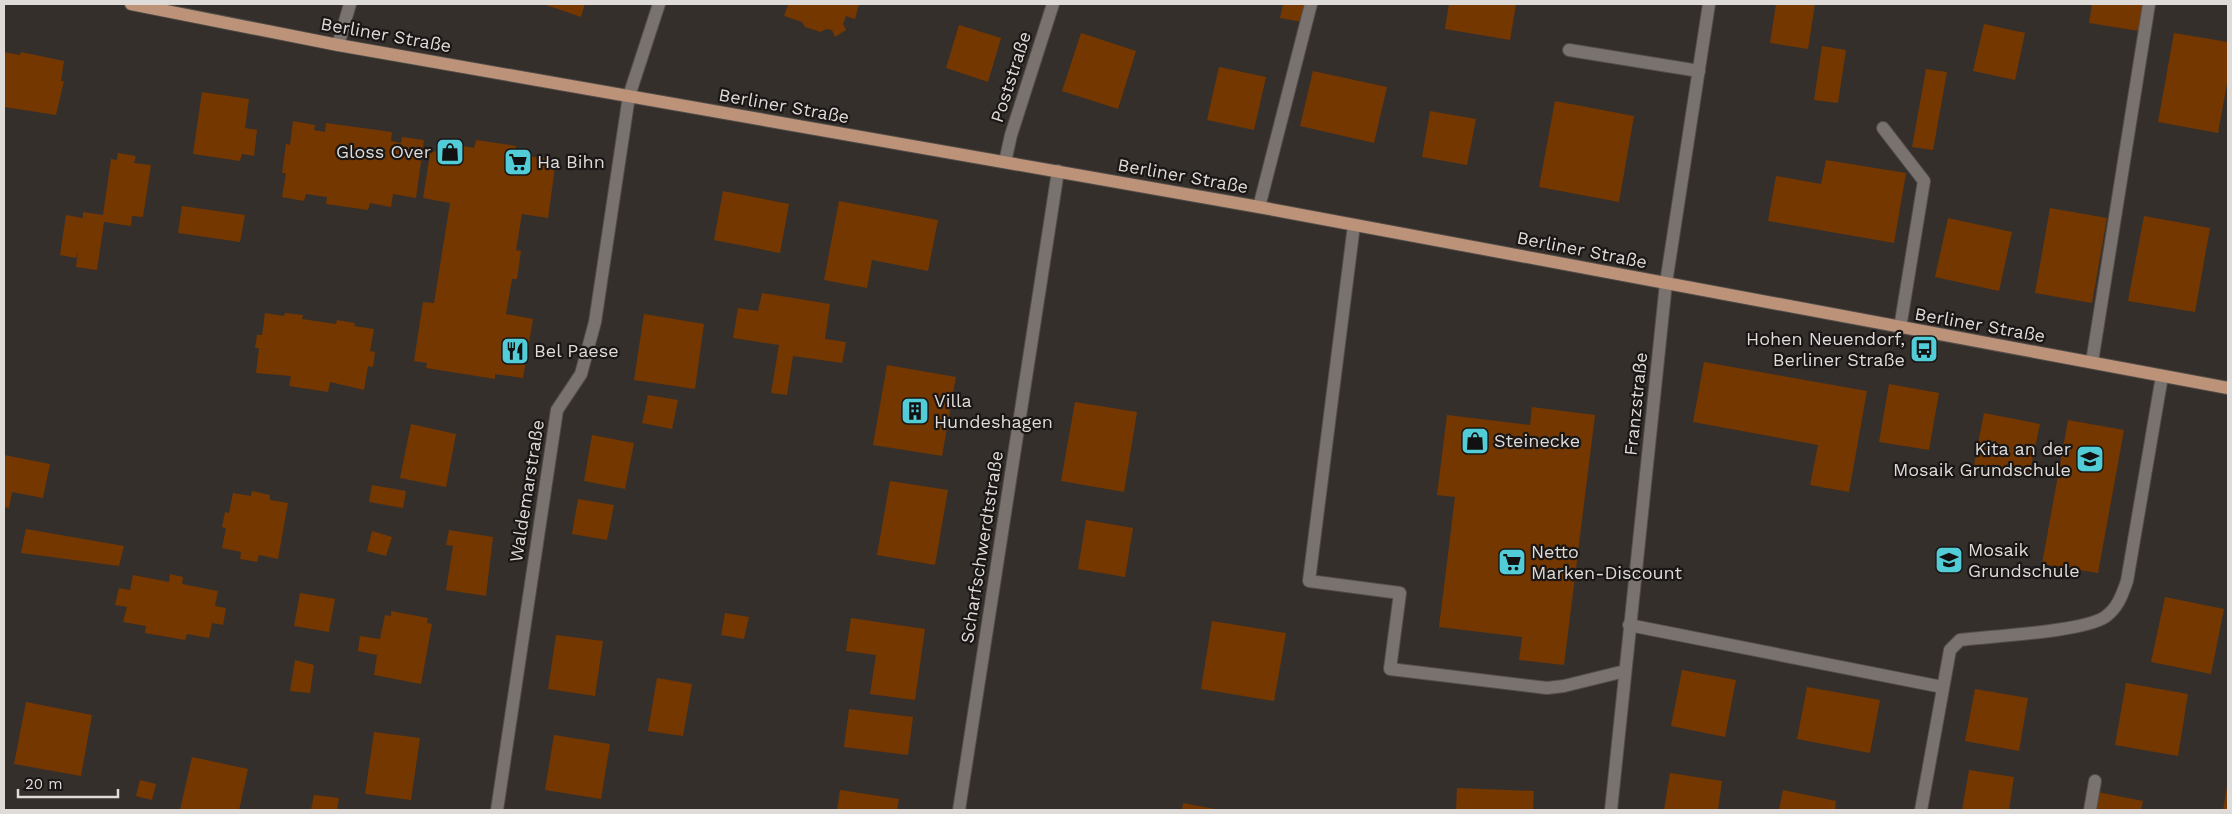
<svg xmlns="http://www.w3.org/2000/svg" width="2232" height="814" viewBox="0 0 2232 814" font-family="'Work Sans',sans-serif">
  <style>
    .building { fill: #743700 }
    .lines { fill: none; stroke-linecap: round; stroke-linejoin: round }
    .minor-casing { stroke: #534e4a; stroke-width: 14 }
    .major-casing { stroke: #534e4a; stroke-width: 14 }
    .minor { stroke: #79726e; stroke-width: 12 }
    .major { stroke: #bc9379; stroke-width: 12 }
    .labels { text-anchor: middle; stroke-width: 4.5; stroke-linejoin: round; paint-order: stroke }
    .street-label { font-size: 18px; fill: #dfdbd8; stroke: #1a1716 }
    .poi-label { font-size: 18px; fill: #dfdbd8; stroke: #1a1716; text-anchor: start }
  </style>
  <rect width="100%" height="100%" fill="#352f2b"/>
  <g class="building">
    <polygon points="543,4 585,4 581,17"/>
    <polygon points="788,4 859,4 855,19 846,16 843,24 846,30 835,37 832,30 826,29 821,32 805,27 802,22 784,16"/>
    <polygon points="1283,4 1305,4 1302,22 1280,18"/>
    <polygon points="1449,4 1516,4 1510,40 1445,29"/>
    <polygon points="1776,4 1815,4 1808,49 1770,43"/>
    <polygon points="2092,4 2144,4 2139,31 2089,23"/>
    <polygon points="1984,24 2025,33 2015,80 1973,71"/>
    <polygon points="959,25 1001,38 988,82 946,68"/>
    <polygon points="1081,33 1136,51 1118,109 1062,91"/>
    <polygon points="2174,33 2228,42 2228,78 2218,133 2158,122"/>
    <polygon points="1822,46 1846,50 1838,103 1814,100"/>
    <polygon points="4,52 20,55 21,52 64,61 61,81 64,81 56,115 4,107"/>
    <polygon points="1219,67 1266,77 1254,130 1207,120"/>
    <polygon points="1926,69 1947,72 1933,150 1912,147"/>
    <polygon points="1313,71 1387,87 1374,143 1300,126"/>
    <polygon points="202,92 249,99 245,128 257,130 254,156 242,154 240,161 193,154"/>
    <polygon points="1555,101 1634,116 1619,202 1539,187"/>
    <polygon points="1430,111 1476,119 1467,165 1422,157"/>
    <polygon points="293,121 315,125 314,130 325,132 326,123 392,132 391,141 401,143 402,137 424,140 416,198 393,194 391,207 370,203 368,210 326,204 327,197 306,194 304,201 282,197 286,173 282,173 286,144 290,145"/>
    <polygon points="476,140 516,146 515,154 556,160 548,218 522,214 516,250 521,251 517,279 512,279 506,314 533,319 523,378 495,374 495,379 426,368 427,363 414,361 423,302 434,303 450,203 423,198 430,154 435,151 443,152 444,143 474,148"/>
    <polygon points="118,153 136,156 134,163 151,165 143,217 132,216 131,226 104,222 97,270 76,267 78,250 76,258 60,255 66,215 83,218 83,212 103,215 111,159 117,160"/>
    <polygon points="1826,160 1906,173 1894,243 1768,221 1776,176 1821,184"/>
    <polygon points="723,191 789,204 780,253 714,240"/>
    <polygon points="839,201 938,220 928,271 872,260 867,288 824,280"/>
    <polygon points="182,206 245,215 240,242 178,233"/>
    <polygon points="2050,208 2107,218 2092,303 2035,293"/>
    <polygon points="2144,216 2210,228 2195,312 2128,301"/>
    <polygon points="1948,218 2012,232 1999,291 1935,277"/>
    <polygon points="762,293 830,304 825,339 846,342 842,363 793,356 787,395 771,393 779,345 733,338 738,308 758,311"/>
    <polygon points="265,313 284,316 285,313 303,315 302,319 336,324 337,320 355,323 354,326 374,329 370,351 375,352 373,367 368,366 364,390 330,382 328,392 289,386 291,376 256,373 259,348 255,348 257,335 262,335"/>
    <polygon points="644,314 704,324 695,389 634,380"/>
    <polygon points="1704,362 1867,391 1849,492 1810,485 1818,445 1693,422"/>
    <polygon points="887,365 956,377 942,456 873,445"/>
    <polygon points="1889,384 1939,393 1929,450 1879,442"/>
    <polygon points="648,395 678,400 672,429 642,423"/>
    <polygon points="1075,402 1137,412 1124,492 1061,481"/>
    <polygon points="1532,407 1595,415 1564,665 1519,660 1522,637 1439,627 1455,497 1437,495 1447,415 1530,425"/>
    <polygon points="1984,413 2040,424 2029,476 1974,465"/>
    <polygon points="2068,420 2124,430 2098,573 2042,564"/>
    <polygon points="411,424 456,434 446,487 400,478"/>
    <polygon points="592,435 634,443 625,489 584,481"/>
    <polygon points="4,455 50,464 43,498 12,492 9,508 4,507"/>
    <polygon points="890,481 948,490 935,565 877,555"/>
    <polygon points="372,485 406,491 403,508 369,502"/>
    <polygon points="252,491 270,495 270,500 288,503 278,559 259,555 257,562 240,559 241,552 222,548 226,528 222,527 225,512 229,513 233,493 251,496"/>
    <polygon points="578,499 614,505 607,540 572,534"/>
    <polygon points="1086,520 1133,528 1125,577 1078,569"/>
    <polygon points="26,529 124,546 119,566 21,553"/>
    <polygon points="449,530 493,537 486,596 446,590 453,546 446,545"/>
    <polygon points="372,531 392,537 386,556 367,551"/>
    <polygon points="170,574 183,577 182,584 218,591 215,606 226,608 223,625 212,623 209,638 187,634 185,640 145,633 146,626 123,622 127,607 115,605 119,588 130,590 133,575 169,582"/>
    <polygon points="300,593 335,599 329,632 294,626"/>
    <polygon points="2165,597 2224,609 2211,674 2151,662"/>
    <polygon points="391,611 428,618 427,623 432,624 421,684 374,675 377,655 358,651 360,636 380,639 385,615 391,616"/>
    <polygon points="725,613 749,617 744,639 721,635"/>
    <polygon points="851,618 925,629 915,700 870,694 876,655 846,651"/>
    <polygon points="1212,621 1286,633 1274,701 1201,689"/>
    <polygon points="556,635 603,641 595,696 548,689"/>
    <polygon points="295,660 314,665 310,693 290,691"/>
    <polygon points="1682,670 1736,680 1725,737 1671,726"/>
    <polygon points="657,678 692,684 683,736 648,731"/>
    <polygon points="2126,683 2188,694 2178,756 2115,745"/>
    <polygon points="1807,687 1880,700 1870,753 1797,739"/>
    <polygon points="1975,689 2028,698 2019,751 1965,741"/>
    <polygon points="26,702 92,715 81,776 14,764"/>
    <polygon points="849,709 913,717 908,755 844,747"/>
    <polygon points="374,732 420,738 411,800 365,794"/>
    <polygon points="554,735 610,744 601,799 545,790"/>
    <polygon points="192,757 248,769 239,810 180,810"/>
    <polygon points="1969,770 2014,777 2009,810 1962,810"/>
    <polygon points="1670,773 1722,781 1718,810 1664,810"/>
    <polygon points="140,780 156,784 152,800 136,796"/>
    <polygon points="2227,787 2228,810 2223,810"/>
    <polygon points="1457,788 1534,791 1533,810 1456,810"/>
    <polygon points="840,790 899,799 897,810 837,810"/>
    <polygon points="1783,790 1836,801 1835,810 1779,810"/>
    <polygon points="2097,792 2143,801 2141,810 2094,810"/>
    <polygon points="314,795 339,798 337,810 311,810"/>
    <polygon points="1183,803 1215,809 1215,810 1182,810"/>
  </g>
  <g class="lines">
    <defs>
      <g id="minor">
        <polyline points="338,45 350,4"/>
        <polyline points="1569,50 1699,71"/>
        <polyline points="1883,128 1924,181 1900,328"/>
        <polyline points="1005,162 1011,135 1053,4"/>
        <polyline points="1259,207 1311,4"/>
        <polyline points="1354,225 1309,581 1400,593 1390,669 1547,688 1564,686 1625,671"/>
        <polyline points="2092,362 2149,4"/>
        <polyline points="1629,625 1942,687"/>
        <polyline points="497,810 557,410 581,374 595,322 629,96 659,4"/>
        <polyline points="959,810 1058,171"/>
        <polyline points="1611,810 1666,283 1709,4"/>
        <path d="M1921,810l29,-160 10,-10c31,-4 122,-8 145,-23 13,-9 17,-22 22,-36l35,-205"/>
        <polyline points="2090,810 2095,781"/>
      </g>
      <polyline id="major" points="131,4 338,45 1259,207 2228,388"/>
    </defs>
    <use href="#minor" class="minor-casing"/>
    <use href="#major" class="major-casing"/>
    <use href="#minor" class="minor"/>
    <use href="#major" class="major"/>
  </g>
  <defs>
    <symbol id="shop-square" viewBox="-11 -11 22 22"><rect x="-9" y="-9" width="18" height="18" rx="4" fill="#52ccd6" stroke="#1a1716"/><path d="M-5-2.5h2.3a2.7 3.5 0 0 1 5.4 0H5L5.5 6h-11ZM-1.5-2.5h3a1.5 2.3 0 0 0-3 0Z" fill="#111"/></symbol>
    <symbol id="supermarket-square" viewBox="-11 -11 22 22"><rect x="-9" y="-9" width="18" height="18" rx="4" fill="#52ccd6" stroke="#1a1716"/><path d="M-6-5.5h2.5l.6 2H6L4.5 2H-2.5L-4.4-4H-6ZM-1.5 3.2a1.3 1.3 0 1 0 .1 0ZM3 3.2a1.3 1.3 0 1 0 .1 0Z" fill="#111"/></symbol>
    <symbol id="bus-square" viewBox="-11 -11 22 22"><rect x="-9" y="-9" width="18" height="18" rx="4" fill="#52ccd6" stroke="#1a1716"/><path d="M-5-6H5V4H4V6H2V4H-2V6H-4V4H-5ZM-3.5-4V0h7V-4ZM-3.5 1.2v1.5H-2V1.2ZM2 1.2v1.5H3.5V1.2Z" fill="#111"/></symbol>
    <symbol id="restaurant-square" viewBox="-11 -11 22 22"><rect x="-9" y="-9" width="18" height="18" rx="4" fill="#52ccd6" stroke="#1a1716"/><path d="M-5-6h1v4h1v-4h1v4h1v-4h1v5L-1.5 .5V6h-2V.5L-5-1ZM5-6V6H3V1.5H1.5Q1.5-4 5-6Z" fill="#111"/></symbol>
    <symbol id="building-square" viewBox="-11 -11 22 22"><rect x="-9" y="-9" width="18" height="18" rx="4" fill="#52ccd6" stroke="#1a1716"/><path d="M-4-6H4V6H1V3H-1V6H-4ZM-2.5-4.3h1.7v1.8h-1.7ZM.8-4.3h1.7v1.8H.8ZM-2.5-1h1.7V.8h-1.7ZM.8-1h1.7V.8H.8Z" fill="#111"/></symbol>
    <symbol id="school-square" viewBox="-11 -11 22 22"><rect x="-9" y="-9" width="18" height="18" rx="4" fill="#52ccd6" stroke="#1a1716"/><path d="M0-5L7-2L0 1L-7-2ZM-4 1L0 2.5L4 1V4Q0 6-4 4Z" fill="#111"/></symbol>
  </defs>
  <g fill-rule="evenodd">
    <use href="#shop-square" x="434" y="136" width="32" height="32"/>
    <use href="#supermarket-square" x="502" y="146" width="32" height="32"/>
    <use href="#bus-square" x="1908" y="333" width="32" height="32"/>
    <use href="#restaurant-square" x="499" y="335" width="32" height="32"/>
    <use href="#building-square" x="899" y="395" width="32" height="32"/>
    <use href="#shop-square" x="1459" y="425" width="32" height="32"/>
    <use href="#school-square" x="2074" y="443" width="32" height="32"/>
    <use href="#school-square" x="1933" y="544" width="32" height="32"/>
    <use href="#supermarket-square" x="1496" y="546" width="32" height="32"/>
  </g>
  <g class="labels">
    <g class="street-label">
      <text transform="translate(386 35) rotate(10)" y="6">Berliner Straße</text>
      <text transform="translate(1011 77) rotate(-72)" y="6">Poststraße</text>
      <text transform="translate(784 106) rotate(10)" y="6">Berliner Straße</text>
      <text transform="translate(1183 176) rotate(10)" y="6">Berliner Straße</text>
      <text transform="translate(1582 250) rotate(11)" y="6">Berliner Straße</text>
      <text transform="translate(1980 325) rotate(10)" y="6">Berliner Straße</text>
      <text transform="translate(1636 404) rotate(-84)" y="6">Franzstraße</text>
      <text transform="translate(527 491) rotate(-81)" y="6">Waldemarstraße</text>
      <text transform="translate(982 547) rotate(-81)" y="6">Scharfschwerdtstraße</text>
    </g>
    <g class="poi-label">
      <text x="431" y="158" text-anchor="end">Gloss Over</text>
      <text x="537" y="168">Ha Bihn</text>
      <text x="1905" y="345" text-anchor="end">Hohen Neuendorf,<tspan x="1905" dy="21">Berliner Straße</tspan></text>
      <text x="534" y="357">Bel Paese</text>
      <text x="934" y="407">Villa<tspan x="934" dy="21">Hundeshagen</tspan></text>
      <text x="1494" y="447">Steinecke</text>
      <text x="2071" y="455" text-anchor="end">Kita an der<tspan x="2071" dy="21">Mosaik Grundschule</tspan></text>
      <text x="1968" y="556">Mosaik<tspan x="1968" dy="21">Grundschule</tspan></text>
      <text x="1531" y="558">Netto<tspan x="1531" dy="21">Marken-Discount</tspan></text>
    </g>
  </g>
  <rect width="2232" height="814" fill="none" stroke="#dfdbd8" stroke-width="10"/>
  <path d="M18 789v8h100v-8" fill="none" stroke="#dfdbd8" stroke-width="2.5"/>
  <text x="25" y="789" font-size="15" fill="#dfdbd8" stroke="#1a1716" stroke-width="4" paint-order="stroke">20 m</text>
</svg>
